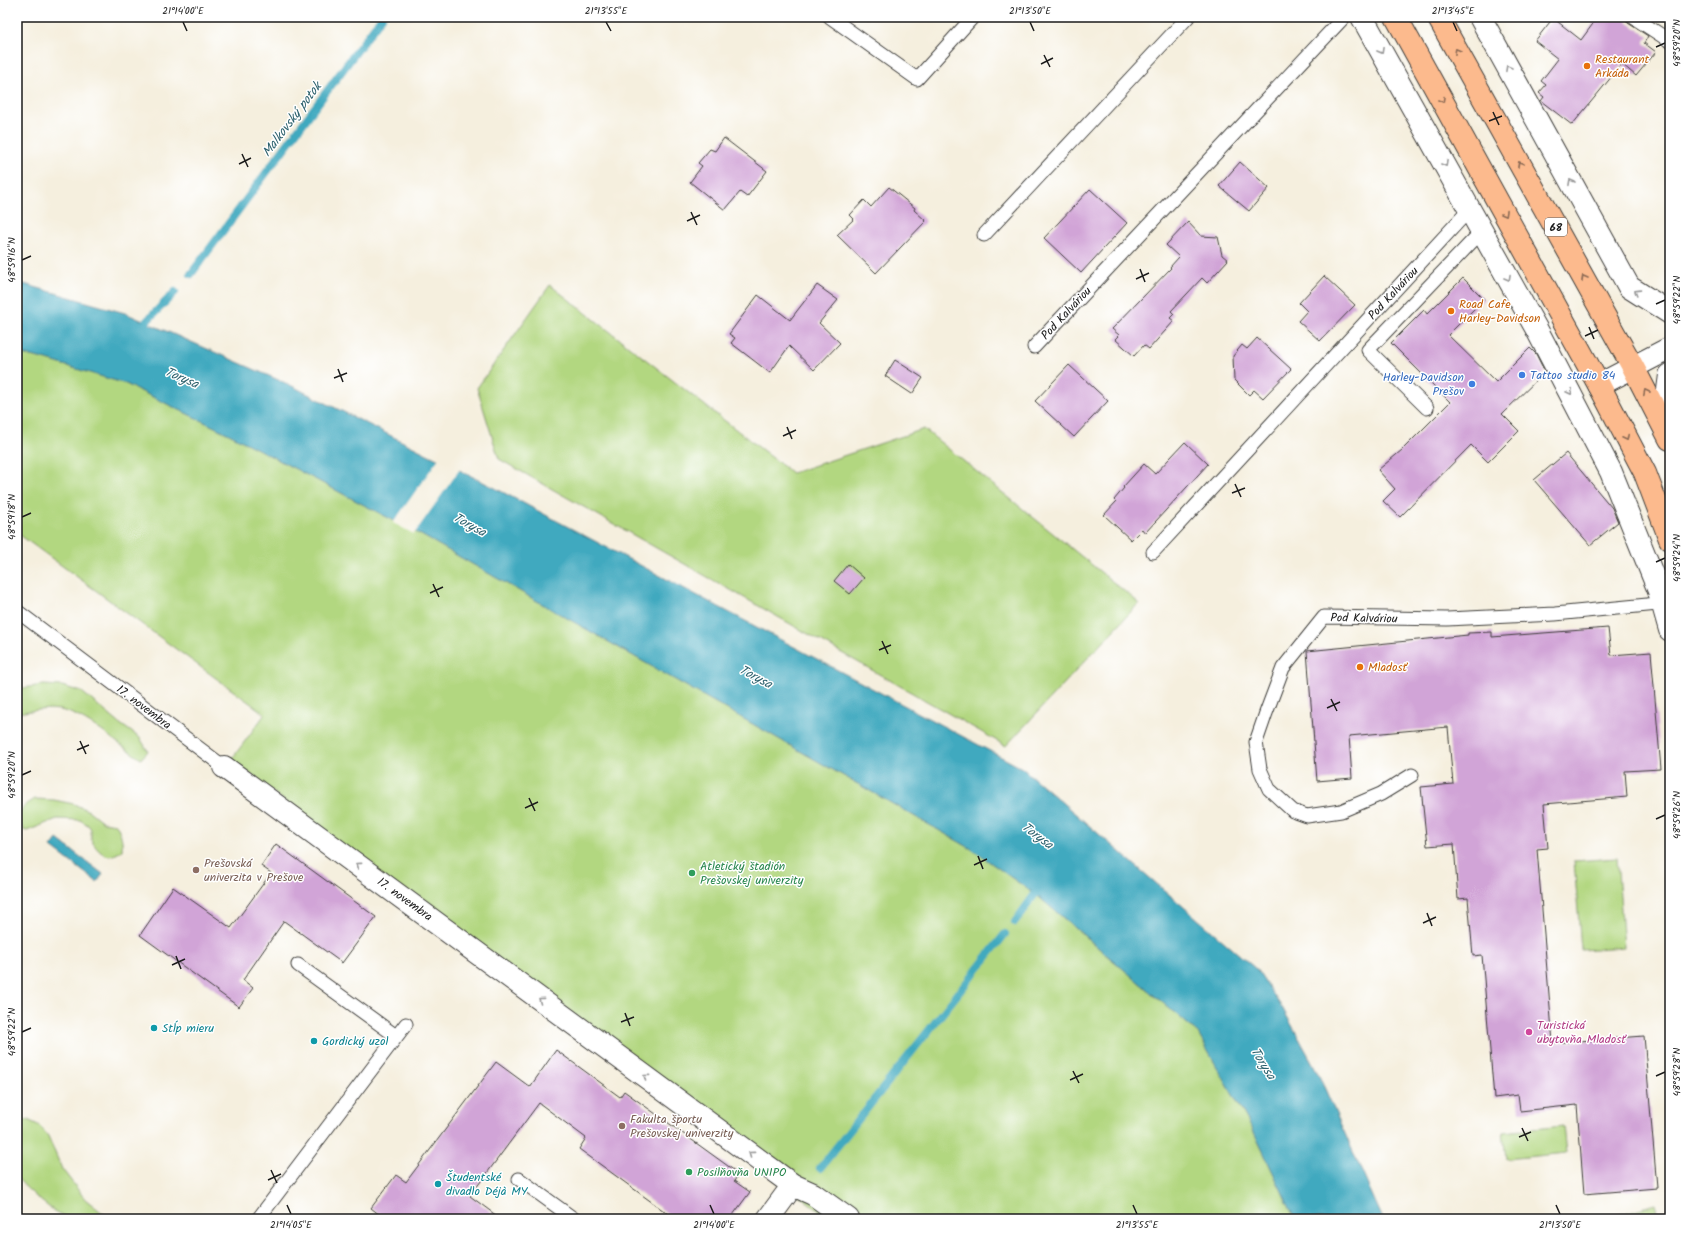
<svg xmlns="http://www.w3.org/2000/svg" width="1687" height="1236" viewBox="0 0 1687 1236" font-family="Kalam,sans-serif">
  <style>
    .green { fill: #b2d780; stroke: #677a4e }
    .water { fill: #3fa9bf; stroke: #2e626e }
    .pier { fill: #f5efde }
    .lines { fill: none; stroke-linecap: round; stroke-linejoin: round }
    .stream { stroke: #3fa9bf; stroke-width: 8 }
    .building { fill: #d1a4d7 }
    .service-casing { stroke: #3d3c39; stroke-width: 15 }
    .minor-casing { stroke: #3d3c39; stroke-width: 24 }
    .primary-casing { stroke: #3d3c39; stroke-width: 24 }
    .service { stroke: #fff; stroke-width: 13 }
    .minor { stroke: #fff; stroke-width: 22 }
    .primary { stroke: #fcba8d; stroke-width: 22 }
    .oneway { stroke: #999 }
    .oneway2 { stroke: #8c6b54 }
    .ticks { fill: none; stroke: #1c1c1c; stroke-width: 1.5 }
    .food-dot { fill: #e8710a; stroke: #fff; stroke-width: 1.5 }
    .shop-dot { fill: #3f7fe0; stroke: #fff; stroke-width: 1.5 }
    .education-dot { fill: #8d6e63; stroke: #fff; stroke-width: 1.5 }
    .leisure-dot { fill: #2e9e5b; stroke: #fff; stroke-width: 1.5 }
    .culture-dot { fill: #0f9aa8; stroke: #fff; stroke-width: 1.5 }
    .hotel-dot { fill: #d1479c; stroke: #fff; stroke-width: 1.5 }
    .labels { text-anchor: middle; stroke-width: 3; stroke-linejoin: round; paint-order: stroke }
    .shield { fill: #fff; stroke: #606060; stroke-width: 1 }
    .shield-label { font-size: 11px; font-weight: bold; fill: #1c1c1c }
    .food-label { font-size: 12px; fill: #c56008; stroke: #fff; text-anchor: start }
    .street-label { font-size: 12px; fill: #1c1c1c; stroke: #fff }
    .shop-label { font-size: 12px; fill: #366cbe; stroke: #fff; text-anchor: start }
    .education-label { font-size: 12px; fill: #785e54; stroke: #fff; text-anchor: start }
    .leisure-label { font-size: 12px; fill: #27864d; stroke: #fff; text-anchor: start }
    .hotel-label { font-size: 12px; fill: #b23c85; stroke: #fff; text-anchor: start }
    .culture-label { font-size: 12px; fill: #0d838f; stroke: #fff; text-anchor: start }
    .water-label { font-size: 13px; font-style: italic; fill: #2e626e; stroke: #fff }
    .neatline { fill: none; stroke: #1c1c1c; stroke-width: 1.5 }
    .ticks-label { font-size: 10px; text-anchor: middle; fill: #1c1c1c }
  </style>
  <rect width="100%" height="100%" fill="#fff"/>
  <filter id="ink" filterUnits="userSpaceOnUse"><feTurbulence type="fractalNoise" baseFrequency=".025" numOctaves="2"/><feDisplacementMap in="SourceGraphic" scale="8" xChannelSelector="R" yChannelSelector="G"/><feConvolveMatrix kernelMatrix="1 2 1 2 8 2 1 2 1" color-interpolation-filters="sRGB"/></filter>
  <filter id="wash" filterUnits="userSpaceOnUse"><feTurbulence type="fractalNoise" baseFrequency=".012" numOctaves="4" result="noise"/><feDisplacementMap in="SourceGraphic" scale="16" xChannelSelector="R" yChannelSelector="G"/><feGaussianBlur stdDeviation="0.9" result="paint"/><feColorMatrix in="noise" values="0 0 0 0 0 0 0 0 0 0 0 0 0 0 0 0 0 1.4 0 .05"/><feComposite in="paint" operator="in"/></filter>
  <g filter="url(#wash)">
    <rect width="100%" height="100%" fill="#f5efde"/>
    <g class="green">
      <polygon points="550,285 792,473 924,429 1139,603 1006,746 499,459 477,388"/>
      <polygon points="17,353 44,359 126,384 229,434 423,536 970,848 1040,898 1197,1032 1252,1128 1295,1219 830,1219 231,760 265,714 17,533"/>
      <path d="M43,685l19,1 20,6 37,31 21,15 8,13 -7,8c-24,-15 -55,-44 -81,-49 -14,-2 -29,1 -43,3v-24z"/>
      <path d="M35,799l19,1 20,4 15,7 14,11 13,2c5,9 7,16 6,26 -14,12 -23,3 -31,-10v-11l-3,-4 -8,-5 -23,-1 -30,12 -4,-1 -5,-15c4,-8 9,-11 17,-16z"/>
      <polygon points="1617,858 1624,947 1581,950 1574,861"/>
      <path d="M28,1120l12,6 8,10 14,33 23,30 25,20c-9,0 -34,2 -41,-1 -18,-6 -40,-27 -52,-40v-57z"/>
      <polygon points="1563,1126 1566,1153 1506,1159 1503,1132"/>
      <polygon points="1655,1204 1659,1219 1604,1219"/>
    </g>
    <g class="water">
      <polygon points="17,282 125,313 290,385 495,488 1022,768 1256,969 1283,1009 1317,1071 1383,1219 1295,1219 1252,1128 1197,1032 1040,898 970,848 423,536 229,434 126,384 44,359 17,353"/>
      <polygon points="57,839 103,874 97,882 51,847"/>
    </g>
    <polygon class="pier" points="439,458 460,469 414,534 393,523"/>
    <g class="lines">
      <g class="stream">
        <polyline points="191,274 382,17"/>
        <polyline points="139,331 144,324 175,292"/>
        <polyline points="1015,922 1040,887"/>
        <polyline points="820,1168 1005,934"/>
      </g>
    </g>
    <g id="blocks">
      <g class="building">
        <polygon points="1598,17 1625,17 1628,23 1648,36 1644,43 1656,52 1636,76 1622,64 1572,125 1541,101 1544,97 1539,93 1546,85 1541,81 1558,59 1535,41 1553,18 1581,40"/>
        <polygon points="724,138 767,171 747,197 740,192 725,210 690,182 702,166 698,163 710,149 715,151"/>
        <polygon points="1240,162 1269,188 1249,211 1219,186"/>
        <polygon points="889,187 915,208 914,210 926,221 876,273 837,235 854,219 850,215 864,200 871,207"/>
        <polygon points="1090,189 1127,223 1081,273 1044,238"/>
        <polygon points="1188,222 1201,236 1218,237 1222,255 1228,260 1207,283 1202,278 1171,311 1174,314 1170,318 1174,321 1149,349 1144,345 1134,356 1115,339 1119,335 1112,329 1171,268 1170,267 1179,257 1166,245"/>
        <polygon points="1324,276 1355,305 1320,341 1298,321 1307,311 1299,303"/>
        <polygon points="1463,278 1484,299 1448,335 1496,382 1530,348 1536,354 1545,372 1502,414 1519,431 1488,462 1471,445 1400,517 1383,501 1395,489 1378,470 1402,450 1450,402 1391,343 1424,310 1427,314"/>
        <polygon points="817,285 838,300 819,323 840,343 814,370 789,346 770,373 731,343 735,338 729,334 758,295 790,320"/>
        <polygon points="1257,338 1291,369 1263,398 1254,390 1249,395 1234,380 1233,356 1242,345 1247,349"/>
        <polygon points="895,360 923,378 912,394 885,376"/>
        <polygon points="1069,365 1108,401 1074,437 1035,401"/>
        <polygon points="1185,442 1208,464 1145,533 1142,529 1131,540 1104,515 1116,502 1114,500 1124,488 1123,487 1144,464 1155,474"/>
        <polygon points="1566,453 1612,508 1618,522 1590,545 1534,480"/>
        <polygon points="848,564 864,578 850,594 834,581"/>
        <polygon points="1608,628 1611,655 1651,652 1661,769 1625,771 1627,797 1544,804 1548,848 1537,849 1553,1043 1644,1036 1657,1188 1584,1194 1577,1105 1520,1111 1518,1095 1494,1098 1482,955 1473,956 1468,898 1458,899 1454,844 1427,846 1421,787 1453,784 1448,727 1349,736 1352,778 1317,781 1307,651 1468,635 1468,633 1492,632 1492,637"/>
        <polygon points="276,844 376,917 342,963 284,921 243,980 253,988 239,1007 140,935 173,887 231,928 271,873 261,866"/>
        <polygon points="556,1050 620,1097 624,1091 739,1174 734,1181 750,1192 730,1219 675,1219 579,1149 586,1138 539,1103 470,1196 501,1219 385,1219 371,1208 396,1175 406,1182 496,1062 530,1087"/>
      </g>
    </g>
  </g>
  <g filter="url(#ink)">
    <use href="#blocks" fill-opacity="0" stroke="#3d3c39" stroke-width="1"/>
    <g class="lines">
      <defs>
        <g id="service">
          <polyline points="830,17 917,79 973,17"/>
          <polyline points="1633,17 1670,41"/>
          <polyline points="984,235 1188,17"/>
          <polyline points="1034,347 1344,17"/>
          <polyline points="1427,408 1368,350 1482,231"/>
          <polyline points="1153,552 1470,209"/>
          <polyline points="17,611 224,767"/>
          <polyline points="1412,775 1381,794 1341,811 1307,816 1293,811 1269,789 1260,769 1256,742 1266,713 1283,668 1324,617 1447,619 1555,614 1668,603"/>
          <polyline points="298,965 396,1036"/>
          <polyline points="519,1179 574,1219"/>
          <polyline points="258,1219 406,1024"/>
        </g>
        <g id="minor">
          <polyline points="1362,17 1537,330 1611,472 1659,591 1670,630"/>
          <polyline points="1480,17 1629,287 1670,313"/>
          <polyline points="1670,375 1666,405 1670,422"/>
          <polyline points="1599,385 1670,348"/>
          <polyline points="224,767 793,1185 768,1219"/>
          <polyline points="793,1185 813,1194 848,1219"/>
        </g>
        <g id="primary">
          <polyline points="1396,17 1599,385 1645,473 1670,539"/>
          <polyline points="1438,17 1633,367 1670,439"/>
        </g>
      </defs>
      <use href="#service" class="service-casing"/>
      <use href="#minor" class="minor-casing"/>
      <use href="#primary" class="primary-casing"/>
      <use href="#service" class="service"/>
      <use href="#minor" class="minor"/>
      <use href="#primary" class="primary"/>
    </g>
    <defs><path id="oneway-chevron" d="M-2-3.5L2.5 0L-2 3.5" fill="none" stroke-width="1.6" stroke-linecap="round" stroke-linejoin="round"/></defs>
    <g class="oneway">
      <use href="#oneway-chevron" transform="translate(1381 51) rotate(61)"/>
      <use href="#oneway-chevron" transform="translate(1508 68) rotate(-119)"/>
      <use href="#oneway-chevron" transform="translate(1445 164) rotate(61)"/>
      <use href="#oneway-chevron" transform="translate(1571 182) rotate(-119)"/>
      <use href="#oneway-chevron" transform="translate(1508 278) rotate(61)"/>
      <use href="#oneway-chevron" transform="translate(1637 292) rotate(-148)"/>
      <use href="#oneway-chevron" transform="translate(1570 392) rotate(63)"/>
      <use href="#oneway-chevron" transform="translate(358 865) rotate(-144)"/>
      <use href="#oneway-chevron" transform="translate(541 1000) rotate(-144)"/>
      <use href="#oneway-chevron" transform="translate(646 1077) rotate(-144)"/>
      <use href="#oneway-chevron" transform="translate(751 1154) rotate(-144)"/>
    </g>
    <g class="oneway2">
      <use href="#oneway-chevron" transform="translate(1457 51) rotate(-119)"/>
      <use href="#oneway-chevron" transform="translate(1442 100) rotate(61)"/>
      <use href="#oneway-chevron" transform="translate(1520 164) rotate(-119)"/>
      <use href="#oneway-chevron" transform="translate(1505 214) rotate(61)"/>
      <use href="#oneway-chevron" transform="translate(1584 278) rotate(-119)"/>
      <use href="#oneway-chevron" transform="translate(1646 392) rotate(-117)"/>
      <use href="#oneway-chevron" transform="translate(1626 438) rotate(63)"/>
    </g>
  </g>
  <path class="ticks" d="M183,22l4,9M606,22l5,9M1030,22l4,9M1453,22l4,9M1656,47l9,-4M1044,55l6,12M1041,64l12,-6M1493,112l6,13M1489,121l13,-5M242,154l6,13M239,164l12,-6M691,212l6,13M687,221l13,-6M22,260l9,-4M1140,269l5,13M1136,279l13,-6M1656,304l9,-4M1589,327l5,12M1585,336l13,-6M338,369l5,13M334,378l13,-5M787,427l5,12M783,436l13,-6M1235,484l6,13M1232,493l13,-5M22,517l9,-4M1656,562l9,-4M433,584l6,13M430,593l13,-6M882,641l6,13M879,650l12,-5M1331,699l6,12M1327,708l13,-6M80,741l6,13M77,750l12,-5M22,775l9,-4M529,798l6,13M525,808l13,-6M1656,819l9,-4M978,856l5,13M974,865l13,-6M1427,913l5,13M1423,923l13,-6M176,956l5,13M172,965l13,-6M625,1013l5,13M621,1022l13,-5M22,1032l9,-4M1073,1071l6,12M1656,1076l9,-4M1070,1080l13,-6M1522,1128l6,13M1519,1137l12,-5M271,1170l6,13M268,1180l13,-6M287,1205l4,9M710,1205l4,9M1133,1205l4,9M1556,1205l4,9"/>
  <g class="food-dot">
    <circle cx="1587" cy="66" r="4"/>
    <circle cx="1451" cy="311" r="4"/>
    <circle cx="1360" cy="667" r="4"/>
  </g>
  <g class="shop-dot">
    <circle cx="1522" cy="375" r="4"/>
    <circle cx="1472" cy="384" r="4"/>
  </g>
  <g class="education-dot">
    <circle cx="196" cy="870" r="4"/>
    <circle cx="622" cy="1126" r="4"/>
  </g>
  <g class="leisure-dot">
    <circle cx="692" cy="873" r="4"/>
    <circle cx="689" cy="1172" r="4"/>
  </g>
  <g class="culture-dot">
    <circle cx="154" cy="1028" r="4"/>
    <circle cx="314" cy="1041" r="4"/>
    <circle cx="438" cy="1184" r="4"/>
  </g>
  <circle class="hotel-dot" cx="1529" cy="1032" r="4"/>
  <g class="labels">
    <rect class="shield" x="1545" y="218" width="22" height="18" rx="3"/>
    <g class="shield-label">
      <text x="1556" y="231">68</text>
    </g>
    <g class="food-label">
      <text x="1595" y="63">Restaurant<tspan x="1595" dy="14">Arkáda</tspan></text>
      <text x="1459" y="308">Road Cafe<tspan x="1459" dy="14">Harley-Davidson</tspan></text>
      <text x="1368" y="671">Mladosť</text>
    </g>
    <g class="street-label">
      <text transform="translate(1393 293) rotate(-47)" y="4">Pod Kalváriou</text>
      <text transform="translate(1066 313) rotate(-47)" y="4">Pod Kalváriou</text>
      <text transform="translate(1364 618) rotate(1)" y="4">Pod Kalváriou</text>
      <text transform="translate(144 707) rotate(37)" y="4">17. novembra</text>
      <text transform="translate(405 899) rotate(36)" y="4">17. novembra</text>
    </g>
    <g class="shop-label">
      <text x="1530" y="379">Tattoo studio 84</text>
      <text x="1464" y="381" text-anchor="end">Harley-Davidson<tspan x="1464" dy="14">Prešov</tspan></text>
    </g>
    <g class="education-label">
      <text x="204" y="867">Prešovská<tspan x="204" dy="14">univerzita v Prešove</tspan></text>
      <text x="630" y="1123">Fakulta športu<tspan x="630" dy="14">Prešovskej univerzity</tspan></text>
    </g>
    <g class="leisure-label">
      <text x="700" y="870">Atletický štadión<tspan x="700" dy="14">Prešovskej univerzity</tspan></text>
      <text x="697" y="1176">Posilňovňa UNIPO</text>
    </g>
    <g class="hotel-label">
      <text x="1537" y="1029">Turistická<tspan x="1537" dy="14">ubytovňa Mladosť</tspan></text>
    </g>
    <g class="culture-label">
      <text x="162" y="1032">Stĺp mieru</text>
      <text x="322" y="1045">Gordický uzol</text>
      <text x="446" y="1181">Študentské<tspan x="446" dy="14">divadlo Déjà MY</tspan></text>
    </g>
    <g class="water-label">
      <text transform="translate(291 119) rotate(-53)" y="5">Malkovský potok</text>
      <text transform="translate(182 377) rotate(23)" y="5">Torysa</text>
      <text transform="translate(470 524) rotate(29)" y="5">Torysa</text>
      <text transform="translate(756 676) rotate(28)" y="5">Torysa</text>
      <text transform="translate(1038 835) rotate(37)" y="5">Torysa</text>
      <text transform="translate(1264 1063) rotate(58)" y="5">Torysa</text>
    </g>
  </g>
  <rect width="1687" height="1236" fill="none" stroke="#fff" stroke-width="44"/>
  <rect x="22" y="22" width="1643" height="1192" class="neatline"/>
  <g class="ticks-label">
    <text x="183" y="14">21°14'00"E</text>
    <text x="606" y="14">21°13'55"E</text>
    <text x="1030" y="14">21°13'50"E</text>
    <text x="1453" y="14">21°13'45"E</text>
    <text transform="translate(1676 43) rotate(-90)" y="4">48°59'20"N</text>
    <text transform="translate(11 260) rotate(-90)" y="4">48°59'16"N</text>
    <text transform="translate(1676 300) rotate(-90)" y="4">48°59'22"N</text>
    <text transform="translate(11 517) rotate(-90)" y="4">48°59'18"N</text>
    <text transform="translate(1676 558) rotate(-90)" y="4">48°59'24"N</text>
    <text transform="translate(11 775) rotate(-90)" y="4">48°59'20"N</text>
    <text transform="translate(1676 815) rotate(-90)" y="4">48°59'26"N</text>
    <text transform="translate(11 1032) rotate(-90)" y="4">48°59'22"N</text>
    <text transform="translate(1676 1072) rotate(-90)" y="4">48°59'28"N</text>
    <text x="291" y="1228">21°14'05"E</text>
    <text x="714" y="1228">21°14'00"E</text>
    <text x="1137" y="1228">21°13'55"E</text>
    <text x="1560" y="1228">21°13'50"E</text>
  </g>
</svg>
